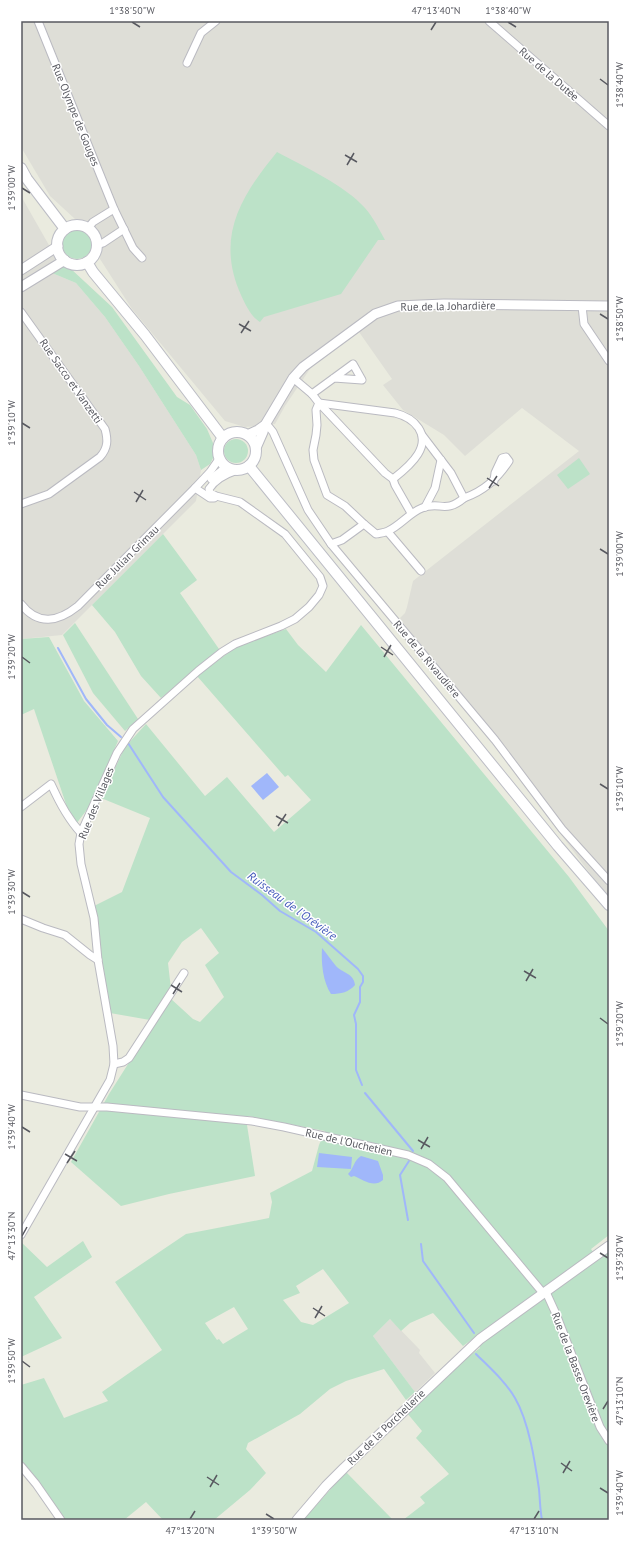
<svg xmlns="http://www.w3.org/2000/svg" width="630" height="1541" viewBox="0 0 630 1541" font-family="'PT Sans',sans-serif">
  <style>
    .industrial { fill: #deded7 }
    .green { fill: #bce2c8; fill-rule: evenodd }
    .water { fill: #a0b7fa }
    .lines { fill: none; stroke-linecap: round; stroke-linejoin: round }
    .stream { stroke: #a0b7fa; stroke-width: 2 }
    .minor-casing { stroke: #babac1; stroke-width: 9 }
    .tertiary-casing { stroke: #babac1; stroke-width: 11 }
    .secondary-casing { stroke: #bcbdc5; stroke-width: 12 }
    .minor { stroke: #fff; stroke-width: 7 }
    .tertiary { stroke: #fff; stroke-width: 9 }
    .secondary { stroke: #fff; stroke-width: 10 }
    .ticks { fill: none; stroke: #585960; stroke-width: 1.5 }
    .labels { text-anchor: middle; stroke-width: 3; stroke-linejoin: round; paint-order: stroke }
    .street-label { font-size: 11px; fill: #585960; stroke: #fff }
    .water-label { font-size: 12px; font-style: italic; fill: #455bbb; stroke: #fff }
    .neatline { fill: none; stroke: #585960; stroke-width: 1.5 }
    .ticks-label { font-size: 10px; text-anchor: middle; fill: #585960 }
  </style>
  <rect width="100%" height="100%" fill="#eaebdf"/>
  <g class="industrial">
    <polygon points="21,21 609,21 609,899 400,618 405,613 407,607 413,581 579,451 522,408 465,456 444,435 403,410 383,385 392,379 359,332 312,366 285,406 275,424 245,427 225,421 132,309 100,259 101,241 98,233 87,221 75,219 50,196 21,147"/>
    <polygon points="21,196 54,254 63,266 52,273 76,283 105,317 139,366 196,455 201,470 196,501 62,635 21,639"/>
    <polygon points="390,1319 420,1350 419,1353 435,1373 415,1392 373,1336"/>
  </g>
  <g class="green">
    <path d="M277,152c26,14 69,34 88,56 8,9 14,21 20,32h-7l-37,54 -77,23 -4,5c-8,-4 -15,-18 -19,-27 -26,-58 0,-99 36,-143z"/>
    <circle cx="77" cy="244" r="15"/>
    <polygon points="63,266 71,269 112,307 177,397 190,405 207,429 213,443 213,458 210,464 201,470 196,455 139,366 105,317 76,283 52,273"/>
    <circle cx="236" cy="451" r="12"/>
    <polygon points="579,458 590,474 568,489 557,475"/>
    <polygon points="163,534 197,580 180,593 219,649 161,698 141,676 115,632 92,605"/>
    <polygon points="75,623 138,719 125,731 93,693 63,635"/>
    <path d="M361,625l208,252 40,54v304l-18,14 7,11 11,-8v268h-206l22,-17 -5,-6 29,-23 -33,-36 6,-7 -15,-18 61,-56 12,-9 -6,-10 -11,8 -30,-33 -23,10 -9,8 -11,-12 -17,17 42,56 -9,8 -22,-31 -38,12 -16,8 -30,25 -52,29 -2,6 20,24 -16,17 -36,30h-51l-17,-18 -22,18h-58l-45,-60v-75l23,-7 20,40 44,-17 -6,-9 60,-42 -47,-68 71,-48 83,-16 3,-16 -2,-9 42,-22 7,-26 6,-14 -77,-15 -1,9 8,51 -86,18 -48,12 -50,-44 38,-68 61,-96 23,21 7,3 24,-25 -19,-32 14,-12 -18,-25 -19,14 -14,21 3,26 -21,31 -40,-7 -16,-107 28,-14 28,-74 -49,-20 24,-51 21,-23 59,72 22,-19 47,55 37,-32 -23,-25 -3,2 -88,-101 39,-29 50,-18 12,16 28,27zM323,1269l26,34 -36,22 -12,-3 -18,-22 17,-7 -4,-7zM234,1307l14,22 -25,15 -4,-5 -2,1 -12,-17z"/>
    <polygon points="49,637 84,701 118,741 89,807 76,824 69,813 34,709 21,715 21,639"/>
    <polygon points="83,1241 92,1257 34,1297 62,1338 21,1357 21,1242 47,1267"/>
    <polygon points="346,1472 393,1520 303,1520"/>
  </g>
  <g class="water">
    <polygon points="267,773 279,787 263,800 251,786"/>
    <path d="M322,948c5,6 9,12 14,18 6,7 18,7 19,19 -6,7 -14,9 -24,9 -8,-12 -10,-31 -9,-46z"/>
    <polygon points="319,1153 352,1157 351,1169 317,1167"/>
    <path d="M361,1156l17,5 5,14v5c-9,8 -20,0 -29,-4l-3,1 -3,-3c6,-6 6,-14 13,-18z"/>
  </g>
  <g class="lines">
    <g class="stream">
      <polyline points="58,648 86,699 107,725 121,737"/>
      <polyline points="128,743 163,797 231,872 262,895 280,911 316,932 358,969 363,976 363,982 360,987 360,1002 354,1015 356,1024 356,1070 362,1085"/>
      <polyline points="365,1093 413,1151"/>
      <polyline points="408,1220 400,1175 409,1161"/>
      <polyline points="421,1244 423,1261 474,1333"/>
      <path d="M476,1354c14,14 29,27 39,44 14,24 20,64 24,91 1,11 1,21 3,31"/>
    </g>
    <defs>
      <g id="minor">
        <polyline points="38,21 114,209 133,248 142,258"/>
        <polyline points="489,21 609,126"/>
        <polyline points="187,63 201,33 216,21"/>
        <polyline points="88,228 93,222 114,209"/>
        <polyline points="97,245 103,243 124,229"/>
        <polyline points="582,306 584,324 609,361"/>
        <path d="M21,312l84,117c3,11 3,19 -5,28l-51,37 -28,10"/>
        <polyline points="293,378 312,394 353,364 362,380 334,378"/>
        <polyline points="312,394 319,403 385,473 393,479 395,485 411,513"/>
        <polyline points="265,425 269,427 273,432 308,510 331,544 495,740 562,829 609,881"/>
        <polyline points="211,479 226,467"/>
        <polyline points="195,488 210,498 214,498"/>
        <path d="M464,498c20,-7 33,-19 45,-37l-3,-4 -4,1 -7,15 -1,8"/>
        <polyline points="425,507 435,488 441,460"/>
        <path d="M364,524l-19,-18 -18,-11 -13,-35 -1,-10 3,-15 1,-10 -1,-15 3,-7 76,10c20,5 35,21 23,41 -6,10 -16,18 -25,25"/>
        <polyline points="388,532 421,571"/>
        <path d="M331,544l11,-4 22,-16 12,10c4,-1 9,-1 12,-3 13,-6 21,-18 34,-23 18,-7 23,6 42,-10l-13,-25 -29,-38"/>
        <path d="M21,604c17,22 37,18 57,2l117,-118 15,-16 9,-13"/>
        <path d="M21,807l30,-23c8,18 17,35 30,49"/>
        <polyline points="21,919 43,928 65,935 90,955 98,960"/>
        <polyline points="114,1064 123,1062 129,1058 184,973"/>
        <polyline points="21,1095 80,1107 107,1107 252,1121 284,1127 408,1155 429,1164 447,1178 543,1293"/>
        <path d="M21,1235l89,-155 4,-16 -1,-18 -15,-86 -4,-42 -13,-54 -2,-20 2,-11 36,-80 16,-24 65,-58 24,-19 13,-8 46,-18 14,-7 14,-12 10,-12 4,-9 -3,-9 -35,-43 -45,-32 -24,-6 -6,-3 -1,-4c6,-9 17,-15 26,-18"/>
        <polyline points="546,1292 556,1314 600,1427 609,1441"/>
        <polyline points="21,1466 36,1484 61,1520"/>
      </g>
      <g id="tertiary">
        <polyline points="21,270 58,246"/>
        <polyline points="21,287 65,260"/>
        <polyline points="247,435 258,430 265,425 293,378 303,367 375,314 398,306 444,304 609,306"/>
        <polyline points="256,448 263,432 265,425"/>
        <polyline points="297,1520 326,1486 344,1468 480,1339 609,1246"/>
      </g>
      <g id="secondary">
        <polyline points="21,168 27,179 65,229"/>
        <circle cx="77" cy="245" r="20"/>
        <polyline points="87,262 93,272 145,335 223,438"/>
        <circle cx="237" cy="451" r="19"/>
        <polyline points="249,466 558,846 609,905"/>
      </g>
    </defs>
    <use href="#minor" class="minor-casing"/>
    <use href="#tertiary" class="tertiary-casing"/>
    <use href="#secondary" class="secondary-casing"/>
    <use href="#minor" class="minor"/>
    <use href="#tertiary" class="tertiary"/>
    <use href="#secondary" class="secondary"/>
  </g>
  <path class="ticks" d="M132,22l8,5M508,22l8,5M431,30l5,-8M600,79l8,6M345,155l12,7M347,165l7,-12M22,188l8,5M600,314l8,5M239,324l12,7M241,333l8,-12M22,423l8,5M487,478l12,8M489,488l8,-12M134,492l12,8M136,502l7,-12M600,549l8,5M381,647l12,8M22,657l8,6M384,657l7,-12M600,784l8,5M276,816l12,7M278,826l8,-12M22,892l8,5M524,971l12,7M526,981l7,-12M171,985l11,7M173,994l7,-11M600,1018l8,6M22,1127l8,5M418,1140l12,7M421,1149l7,-12M65,1154l12,7M67,1163l8,-12M22,1236l5,-9M600,1253l8,5M313,1308l12,8M315,1318l7,-12M22,1361l8,6M603,1409l5,-8M561,1463l11,8M563,1473l7,-12M207,1477l12,8M210,1487l7,-12M600,1488l8,5M266,1514l8,5M190,1519l5,-8M534,1519l5,-8"/>
  <g class="labels">
    <g class="street-label">
      <text transform="translate(549 74) rotate(41)" y="4">Rue de la Dutée</text>
      <text transform="translate(76 115) rotate(68)" y="4">Rue Olympe de Gouges</text>
      <text transform="translate(448 306) rotate(-1)" y="4">Rue de la Johardière</text>
      <text transform="translate(71 381) rotate(55)" y="4">Rue Sacco et Vanzetti</text>
      <text transform="translate(127 557) rotate(-45)" y="4">Rue Julian Grimau</text>
      <text transform="translate(427 659) rotate(50)" y="4">Rue de la Rivaudière</text>
      <text transform="translate(96 803) rotate(-68)" y="4">Rue des Villages</text>
      <text transform="translate(349 1142) rotate(13)" y="4">Rue de l'Ouchetien</text>
      <text transform="translate(576 1367) rotate(69)" y="4">Rue de la Basse Orevière</text>
      <text transform="translate(386 1427) rotate(-44)" y="4">Rue de la Porchellerie</text>
    </g>
    <g class="water-label">
      <text transform="translate(292 906) rotate(36)" y="4">Ruisseau de l'Orévière</text>
    </g>
  </g>
  <rect width="630" height="1541" fill="none" stroke="#ffffff" stroke-width="44"/>
  <rect x="22" y="22" width="586" height="1497" class="neatline"/>
  <g class="ticks-label">
    <text x="132" y="14">1°38'50"W</text>
    <text x="436" y="14">47°13'40"N</text>
    <text x="508" y="14">1°38'40"W</text>
    <text transform="translate(619 85) rotate(-90)" y="4">1°38'40"W</text>
    <text transform="translate(11 188) rotate(-90)" y="4">1°39'00"W</text>
    <text transform="translate(619 319) rotate(-90)" y="4">1°38'50"W</text>
    <text transform="translate(11 423) rotate(-90)" y="4">1°39'10"W</text>
    <text transform="translate(619 554) rotate(-90)" y="4">1°39'00"W</text>
    <text transform="translate(11 657) rotate(-90)" y="4">1°39'20"W</text>
    <text transform="translate(619 789) rotate(-90)" y="4">1°39'10"W</text>
    <text transform="translate(11 892) rotate(-90)" y="4">1°39'30"W</text>
    <text transform="translate(619 1024) rotate(-90)" y="4">1°39'20"W</text>
    <text transform="translate(11 1127) rotate(-90)" y="4">1°39'40"W</text>
    <text transform="translate(11 1236) rotate(-90)" y="4">47°13'30"N</text>
    <text transform="translate(619 1258) rotate(-90)" y="4">1°39'30"W</text>
    <text transform="translate(11 1361) rotate(-90)" y="4">1°39'50"W</text>
    <text transform="translate(619 1401) rotate(-90)" y="4">47°13'10"N</text>
    <text transform="translate(619 1493) rotate(-90)" y="4">1°39'40"W</text>
    <text x="190" y="1534">47°13'20"N</text>
    <text x="274" y="1534">1°39'50"W</text>
    <text x="534" y="1534">47°13'10"N</text>
  </g>
</svg>
